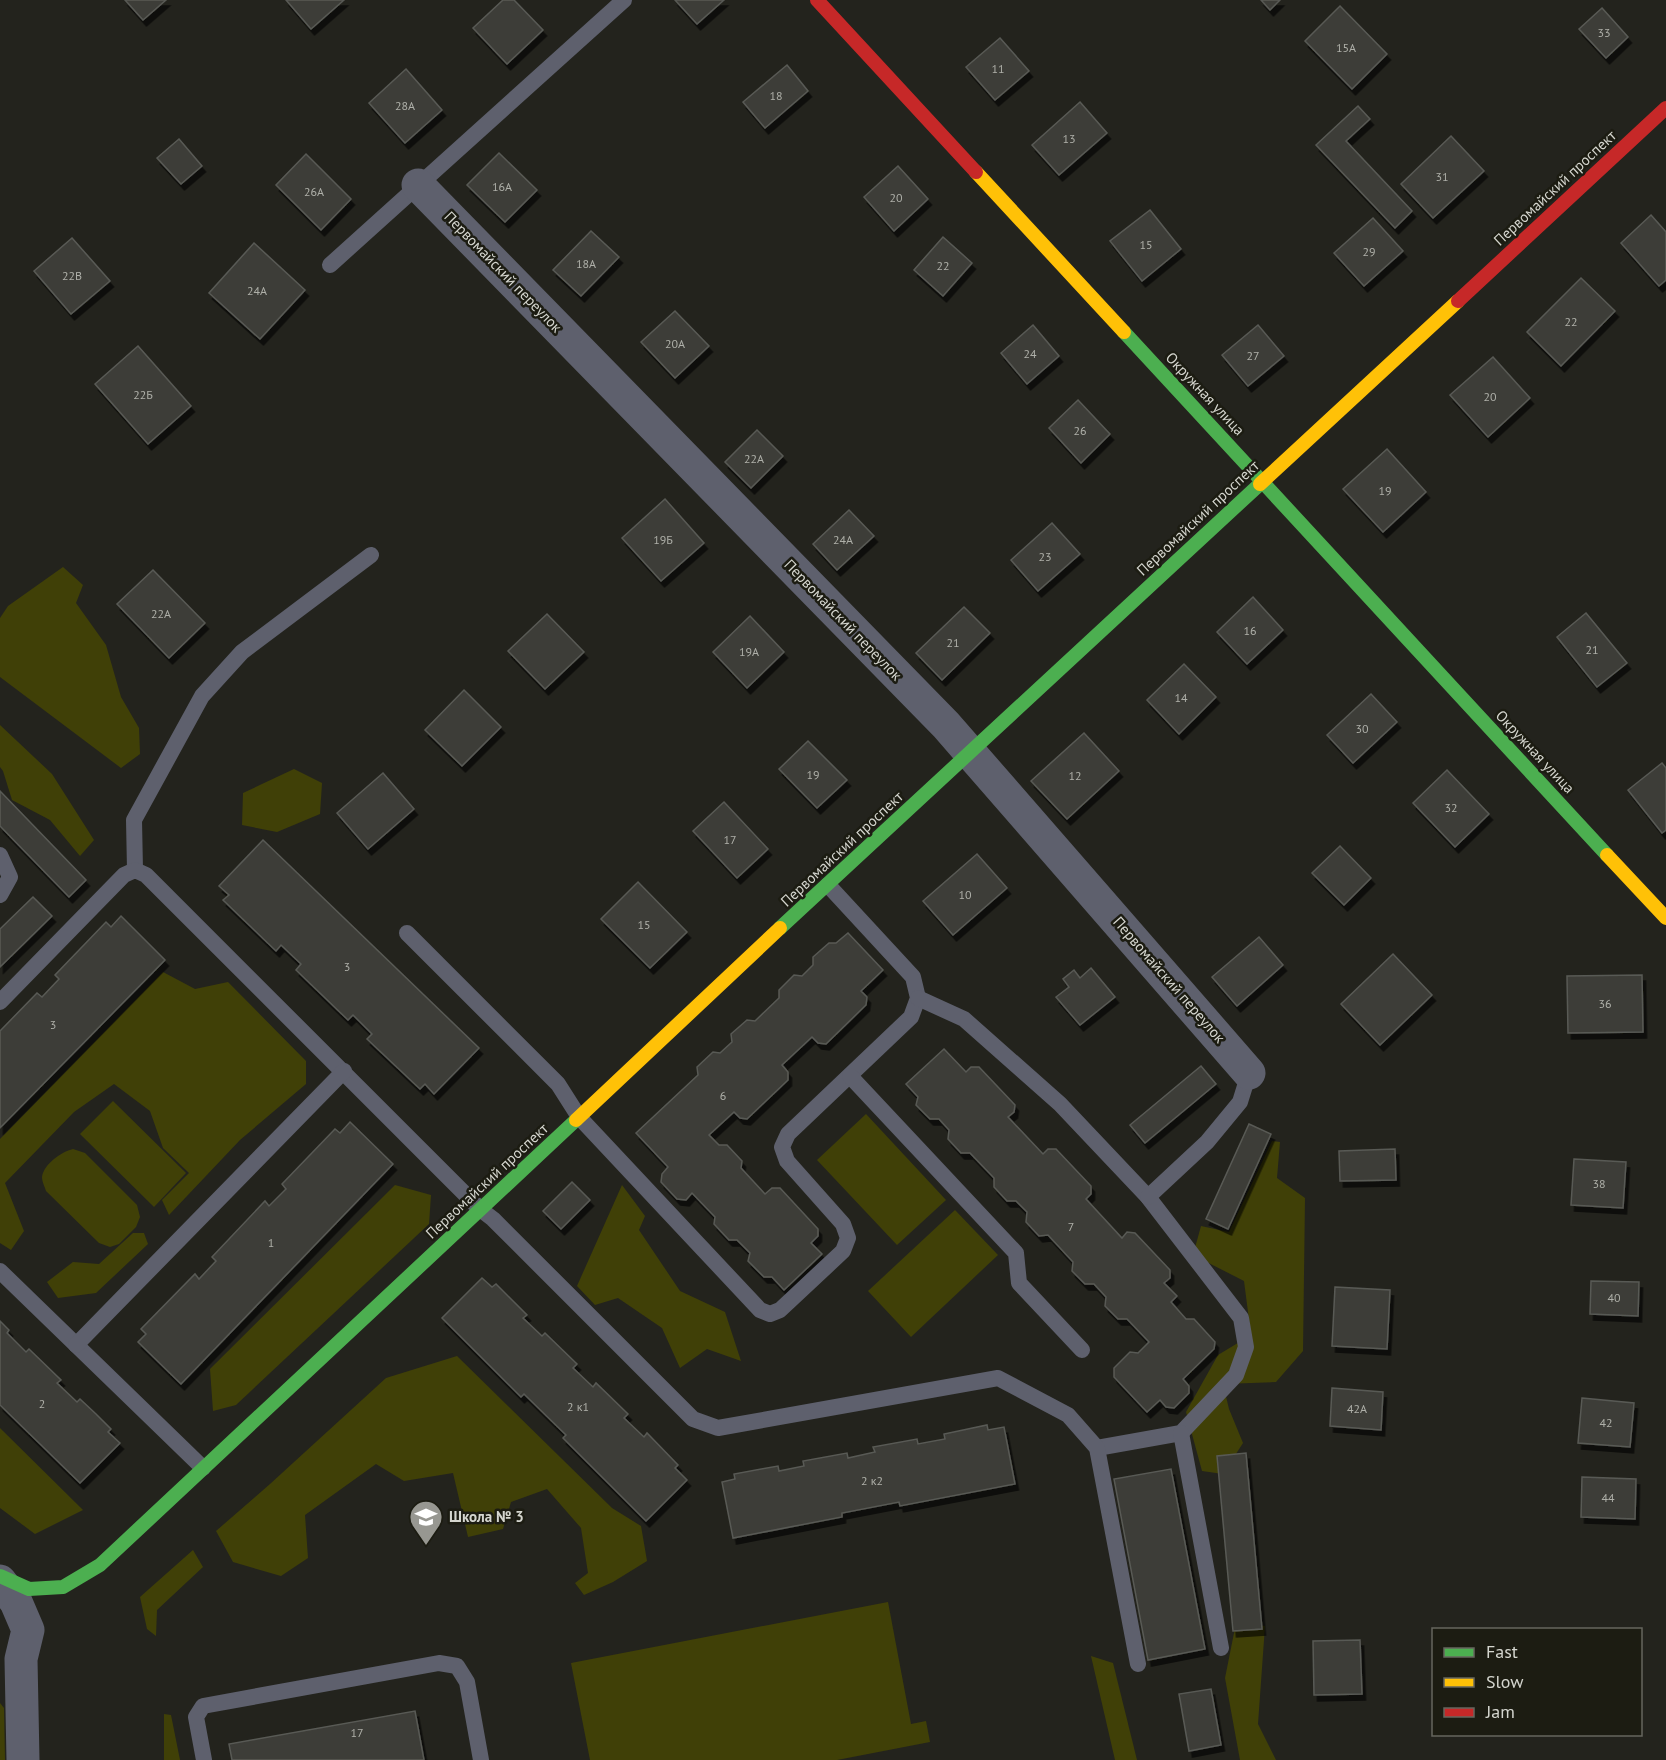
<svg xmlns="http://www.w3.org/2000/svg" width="1666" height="1760" viewBox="0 0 1666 1760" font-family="'PT Sans',sans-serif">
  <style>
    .green { fill: #404007 }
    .building { fill: #3d3d38; stroke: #595a55; stroke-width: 1.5; filter: url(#shadow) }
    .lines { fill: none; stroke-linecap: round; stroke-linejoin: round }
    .lane { stroke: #5e606d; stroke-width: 16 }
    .street { stroke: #5e606d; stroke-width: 33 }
    .fast { stroke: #4caf50; stroke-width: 14 }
    .slow { stroke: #ffc107; stroke-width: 14 }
    .jam { stroke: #c62828; stroke-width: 14 }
    .labels { text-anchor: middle; stroke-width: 5; stroke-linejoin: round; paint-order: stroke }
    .number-label { font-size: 12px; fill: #afb0a9 }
    .street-label { font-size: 15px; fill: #d5d6cf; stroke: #1c1c12 }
    .poi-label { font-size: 15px; font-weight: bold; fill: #d5d6cf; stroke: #1c1c12; text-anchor: start }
  </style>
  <defs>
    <filter id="shadow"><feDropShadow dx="3.5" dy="6" stdDeviation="0" flood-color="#0009"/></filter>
  </defs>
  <rect width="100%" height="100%" fill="#23231d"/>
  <g class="green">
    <polygon points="63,567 83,585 76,603 106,645 121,697 139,728 140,754 121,768 0,677 0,618 8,606"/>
    <polygon points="0,725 52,774 94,840 80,856 50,820 12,800 3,771 0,767"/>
    <polygon points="294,769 322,783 320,814 277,832 242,825 243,793"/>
    <polygon points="163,972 195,989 228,982 306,1061 306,1084 240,1140 169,1215 162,1200 189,1173 163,1148 150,1111 114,1084 74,1112 5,1183 24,1231 11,1250 0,1243 0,1139"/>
    <polygon points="113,1101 186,1173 154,1207 80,1134"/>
    <polygon points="866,1114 946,1200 897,1245 817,1160"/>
    <polygon points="1272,1141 1280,1142 1277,1178 1305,1198 1303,1351 1276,1382 1223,1384 1229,1409 1243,1443 1223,1474 1202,1471 1186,1412 1218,1355 1251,1335 1244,1281 1193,1255 1201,1226 1229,1232"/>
    <path d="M73,1149l12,4 52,52 3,12 -4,10 -17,17 -9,3 -11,-4 -53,-52c-1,-4 -4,-9 -4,-14 2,-13 19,-25 31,-28z"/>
    <polygon points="395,1185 431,1195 429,1224 236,1405 213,1411 210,1369"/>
    <polygon points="622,1185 645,1216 639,1230 680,1291 725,1312 741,1361 707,1349 680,1368 662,1328 618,1298 595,1305 577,1286"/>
    <polygon points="955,1210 998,1255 911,1337 868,1291"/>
    <polygon points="133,1233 144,1233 148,1244 96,1293 58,1298 47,1282 73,1262 99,1264"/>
    <polygon points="457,1356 612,1508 641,1526 647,1561 613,1582 584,1595 575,1583 588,1573 581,1528 547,1489 511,1502 503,1529 468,1537 453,1473 404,1481 376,1464 305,1515 308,1558 281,1576 233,1562 216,1531 270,1484 386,1378"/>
    <polygon points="0,1428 83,1510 35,1534 0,1508"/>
    <polygon points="193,1550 203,1567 157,1610 156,1636 147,1629 140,1597"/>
    <polygon points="888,1602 911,1724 926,1721 930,1742 837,1760 590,1760 571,1663"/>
    <polygon points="1236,1623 1265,1626 1258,1724 1276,1760 1240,1760 1225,1678"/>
    <polygon points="1091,1656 1113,1663 1137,1760 1115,1760"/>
    <polygon points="0,1703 4,1708 5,1760 0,1760"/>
    <polygon points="164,1714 171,1715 180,1760 164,1760"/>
  </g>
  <g class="building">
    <polygon points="125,0 166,0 143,20"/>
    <polygon points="286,0 344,0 311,29"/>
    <polygon points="503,0 514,0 543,30 507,64 473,28"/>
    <polygon points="675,0 724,0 697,24"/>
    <polygon points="1261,0 1280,0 1270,10"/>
    <polygon points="1340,6 1387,54 1352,89 1305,41"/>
    <polygon points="1602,8 1628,37 1606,58 1579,29"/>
    <polygon points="1000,38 1029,71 995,100 966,67"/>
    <polygon points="787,65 808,91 765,128 743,102"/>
    <polygon points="406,69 442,110 405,143 369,103"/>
    <polygon points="1080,102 1107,133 1059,175 1032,145"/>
    <polygon points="1358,106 1370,119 1346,141 1412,211 1395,228 1316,145"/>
    <polygon points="1451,136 1484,171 1433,218 1401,184"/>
    <polygon points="179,139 202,166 181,184 157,158"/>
    <polygon points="499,153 537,190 505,222 467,185"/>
    <polygon points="306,154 351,199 321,230 276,185"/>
    <polygon points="898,166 928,199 894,231 864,197"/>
    <polygon points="1150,210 1181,249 1142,281 1110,241"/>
    <polygon points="1651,215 1666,232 1666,280 1659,286 1621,243"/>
    <polygon points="1373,218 1403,251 1364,286 1334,253"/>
    <polygon points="591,231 619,257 581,296 553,270"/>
    <polygon points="943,237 972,263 943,296 914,270"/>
    <polygon points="72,238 110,281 71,314 34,271"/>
    <polygon points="254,243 305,290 260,339 209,293"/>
    <polygon points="1581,278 1615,311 1561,366 1527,332"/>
    <polygon points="675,311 709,346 675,378 641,342"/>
    <polygon points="1033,325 1059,356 1027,384 1001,353"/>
    <polygon points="1258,325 1284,356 1248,386 1222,355"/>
    <polygon points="138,346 191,406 148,444 95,384"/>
    <polygon points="1493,357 1530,398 1488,437 1450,395"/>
    <polygon points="1078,400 1110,434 1081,463 1049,428"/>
    <polygon points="757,430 783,456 751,488 725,462"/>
    <polygon points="1387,449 1426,492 1383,532 1343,489"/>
    <polygon points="665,499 704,543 661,581 622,538"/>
    <polygon points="849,510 874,536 837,570 813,544"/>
    <polygon points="1052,523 1080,554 1038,591 1011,560"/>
    <polygon points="153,570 205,623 169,658 117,604"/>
    <polygon points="1253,597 1283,630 1247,664 1217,632"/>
    <polygon points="964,607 990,633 942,680 916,653"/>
    <polygon points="1586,613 1627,663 1597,687 1557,637"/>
    <polygon points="547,614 584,652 545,689 508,651"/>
    <polygon points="750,616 784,652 747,688 713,652"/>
    <polygon points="1184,664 1216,697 1179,734 1147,700"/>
    <polygon points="464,690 501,727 462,766 425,730"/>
    <polygon points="1371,694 1397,722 1353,763 1327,735"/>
    <polygon points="1084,733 1119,771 1067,819 1031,781"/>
    <polygon points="808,741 847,780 817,808 779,769"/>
    <polygon points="1662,763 1666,768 1666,830 1662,833 1628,790"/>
    <polygon points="1447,770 1489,814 1455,847 1413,803"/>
    <polygon points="383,773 414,809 368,849 337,813"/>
    <polygon points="0,791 86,880 69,897 0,826"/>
    <polygon points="724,802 768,849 737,878 693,831"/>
    <polygon points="263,840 479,1048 434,1094 425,1084 420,1089 367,1039 372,1034 353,1015 348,1020 296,970 301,964 281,945 276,951 223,900 229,895 219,886"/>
    <polygon points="1340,846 1371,878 1344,905 1312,873"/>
    <polygon points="977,854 1007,888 953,935 923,901"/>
    <polygon points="638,882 687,932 650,968 601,919"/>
    <polygon points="33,897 52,916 0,967 0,929"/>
    <polygon points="121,916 165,960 0,1128 0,1031 37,993 42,997 59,979 55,975 106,922 111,927"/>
    <polygon points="848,933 883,970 861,991 867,997 866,1005 826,1044 818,1043 812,1037 782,1065 788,1072 788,1080 747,1119 740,1118 734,1112 709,1135 719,1145 727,1145 742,1161 741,1168 765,1194 772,1188 780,1188 818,1229 818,1236 811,1243 822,1254 784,1290 772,1277 764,1277 748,1261 750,1253 737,1240 729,1240 714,1224 715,1217 692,1193 686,1200 677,1199 661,1182 662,1174 668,1167 636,1133 698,1075 697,1067 713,1052 720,1053 732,1042 731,1034 747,1020 755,1021 779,998 779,990 794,975 802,976 813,965 813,957 829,943 836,943"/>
    <polygon points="1259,937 1283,965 1237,1006 1212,977"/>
    <polygon points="1393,954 1432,995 1380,1045 1341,1004"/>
    <polygon points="1091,968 1115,997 1080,1025 1056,997 1069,987 1063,979 1074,970 1080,978"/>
    <polygon points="1642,975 1643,1032 1568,1033 1567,976"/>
    <polygon points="944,1049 966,1072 971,1067 979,1067 1015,1105 1014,1112 1008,1117 1043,1154 1048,1149 1056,1149 1091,1186 1091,1194 1086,1199 1122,1238 1127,1232 1135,1233 1170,1270 1170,1278 1164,1283 1177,1296 1171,1302 1186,1319 1194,1319 1215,1342 1214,1349 1183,1379 1189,1386 1189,1393 1174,1408 1166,1407 1160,1400 1147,1412 1114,1377 1114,1368 1130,1352 1138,1353 1149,1342 1127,1319 1118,1319 1105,1306 1106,1297 1094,1284 1085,1284 1072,1271 1073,1262 1048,1235 1039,1236 1026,1222 1027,1212 1016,1201 1007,1201 994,1187 994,1178 970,1153 961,1153 948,1139 949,1130 939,1119 930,1119 916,1105 918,1097 906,1084"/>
    <polygon points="1201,1066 1216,1084 1145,1143 1130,1125"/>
    <polygon points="350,1122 393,1164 181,1384 138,1342 146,1334 141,1329 195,1274 199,1279 216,1261 212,1257 265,1201 269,1206 286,1189 282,1184 335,1129 340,1133"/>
    <polygon points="1249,1124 1271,1134 1228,1229 1206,1219"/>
    <polygon points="1395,1149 1396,1180 1340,1181 1339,1151"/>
    <polygon points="1574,1159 1626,1162 1623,1208 1571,1205"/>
    <polygon points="572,1182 590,1200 561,1229 543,1211"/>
    <polygon points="482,1278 492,1287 496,1284 527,1315 523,1318 542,1336 545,1333 577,1364 573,1368 593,1387 596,1383 628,1414 624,1418 644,1437 647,1433 678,1465 675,1468 687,1480 646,1521 563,1438 566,1435 524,1394 521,1397 442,1318"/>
    <polygon points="1591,1281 1639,1282 1638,1316 1590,1314"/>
    <polygon points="1335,1287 1390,1290 1387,1349 1332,1346"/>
    <polygon points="0,1321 9,1330 7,1333 26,1352 29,1349 61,1380 57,1383 77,1402 80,1399 96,1414 111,1429 108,1432 120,1443 80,1483 0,1405"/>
    <polygon points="1332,1388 1383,1392 1381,1430 1330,1426"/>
    <polygon points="1582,1398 1634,1403 1630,1447 1578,1443"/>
    <polygon points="987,1425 988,1430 1004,1427 1015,1484 900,1506 899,1502 842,1513 842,1517 733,1538 722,1482 735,1479 734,1474 778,1466 779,1471 804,1466 803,1461 847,1453 848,1458 875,1452 873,1447 917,1439 918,1444 945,1439 944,1434"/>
    <polygon points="1246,1453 1262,1629 1233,1631 1217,1456"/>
    <polygon points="1171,1469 1205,1649 1148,1660 1114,1479"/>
    <polygon points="1582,1477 1636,1479 1635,1519 1581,1517"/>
    <polygon points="1360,1640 1362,1694 1314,1695 1313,1641"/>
    <polygon points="1211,1689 1221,1745 1189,1751 1179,1694"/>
    <polygon points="415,1711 424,1760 232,1760 229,1744"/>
  </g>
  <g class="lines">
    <g class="lane">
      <polyline points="330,265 624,0"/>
      <polyline points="0,855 10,877 0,895"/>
      <polyline points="135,870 134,820 202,696 242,652 371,555"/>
      <polyline points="407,933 558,1084 579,1117 760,1310 770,1314 780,1310 843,1251 848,1238 843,1224 787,1161 782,1147 788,1134 911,1017 918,998 913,977 828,885"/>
      <polyline points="918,998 964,1019 1060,1104 1148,1197 1241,1318 1246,1347 1236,1375 1181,1433 1097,1448"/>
      <polyline points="0,1002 124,875 135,870 146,875 480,1209 493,1219 693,1419 718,1428 998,1378 1068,1415 1097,1448 1138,1664"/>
      <polyline points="850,1076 1016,1253 1019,1283 1082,1350"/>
      <polyline points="1148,1197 1207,1142 1240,1102 1249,1073"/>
      <polyline points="0,1271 203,1468"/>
      <polyline points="76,1345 344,1071"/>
      <polyline points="1181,1433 1221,1648"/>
      <polyline points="204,1760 196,1717 203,1706 439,1663 457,1666 467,1682 481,1760"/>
    </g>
    <g class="street">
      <polyline points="418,185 946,725 1249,1073"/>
      <polyline points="0,1581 16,1602 28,1630 21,1659 23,1760"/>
    </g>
    <g class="fast">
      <polyline points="1124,332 1607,855"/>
      <polyline points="780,928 1260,484"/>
      <polyline points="0,1576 29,1589 63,1587 100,1565 576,1120"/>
    </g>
    <g class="slow">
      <polyline points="976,172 1124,332"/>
      <polyline points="1260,484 1458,301"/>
      <polyline points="1607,855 1666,918"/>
      <polyline points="576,1120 780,928"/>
    </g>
    <g class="jam">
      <polyline points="817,0 976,172"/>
      <polyline points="1458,301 1666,108"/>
    </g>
  </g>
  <defs>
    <symbol id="school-pin" viewBox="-11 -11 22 30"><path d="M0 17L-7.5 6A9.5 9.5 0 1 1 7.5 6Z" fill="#979791" stroke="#1c1c12"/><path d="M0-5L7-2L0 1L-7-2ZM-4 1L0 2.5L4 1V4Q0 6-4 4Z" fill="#fff"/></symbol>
  </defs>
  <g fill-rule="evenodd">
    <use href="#school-pin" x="407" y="1498" width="38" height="52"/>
  </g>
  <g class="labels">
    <g class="number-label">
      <text x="1604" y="37">33</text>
      <text x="1346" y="52">15А</text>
      <text x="998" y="73">11</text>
      <text x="776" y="100">18</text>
      <text x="405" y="110">28А</text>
      <text x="1069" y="143">13</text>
      <text x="1442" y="181">31</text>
      <text x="502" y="191">16А</text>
      <text x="314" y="196">26А</text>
      <text x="896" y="202">20</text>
      <text x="1146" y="249">15</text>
      <text x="1369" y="256">29</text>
      <text x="586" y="268">18А</text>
      <text x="943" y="270">22</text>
      <text x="72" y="280">22В</text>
      <text x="257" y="295">24А</text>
      <text x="1571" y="326">22</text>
      <text x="675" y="348">20А</text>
      <text x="1030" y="358">24</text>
      <text x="1253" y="360">27</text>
      <text x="143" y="399">22Б</text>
      <text x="1490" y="401">20</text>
      <text x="1080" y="435">26</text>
      <text x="754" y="463">22А</text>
      <text x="1385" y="495">19</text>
      <text x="663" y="544">19Б</text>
      <text x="843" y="544">24А</text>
      <text x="1045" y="561">23</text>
      <text x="161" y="618">22А</text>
      <text x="1250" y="635">16</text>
      <text x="953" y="647">21</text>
      <text x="1592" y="654">21</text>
      <text x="749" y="656">19А</text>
      <text x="1181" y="702">14</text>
      <text x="1362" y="733">30</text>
      <text x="813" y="779">19</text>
      <text x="1075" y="780">12</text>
      <text x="1451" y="812">32</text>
      <text x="730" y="844">17</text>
      <text x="965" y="899">10</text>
      <text x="644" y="929">15</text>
      <text x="347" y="971">3</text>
      <text x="1605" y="1008">36</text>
      <text x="53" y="1029">3</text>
      <text x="723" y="1100">6</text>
      <text x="1599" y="1188">38</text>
      <text x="1071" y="1231">7</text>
      <text x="271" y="1247">1</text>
      <text x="1614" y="1302">40</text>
      <text x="42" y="1408">2</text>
      <text x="578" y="1411">2 к1</text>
      <text x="1357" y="1413">42А</text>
      <text x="1606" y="1427">42</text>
      <text x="872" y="1485">2 к2</text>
      <text x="1608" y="1502">44</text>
      <text x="357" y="1737">17</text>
    </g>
    <g class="street-label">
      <text transform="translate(1555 188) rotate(-43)" y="5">Первомайский проспект</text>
      <text transform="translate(503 272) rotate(46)" y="5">Первомайский переулок</text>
      <text transform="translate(1205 394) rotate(47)" y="5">Окружная улица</text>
      <text transform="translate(1198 518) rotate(-43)" y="5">Первомайский проспект</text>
      <text transform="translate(843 620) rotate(46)" y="5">Первомайский переулок</text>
      <text transform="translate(1535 752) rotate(47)" y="5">Окружная улица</text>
      <text transform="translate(842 849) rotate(-43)" y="5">Первомайский проспект</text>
      <text transform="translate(1169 980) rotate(49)" y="5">Первомайский переулок</text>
      <text transform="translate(487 1181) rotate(-43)" y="5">Первомайский проспект</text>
    </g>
    <g class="poi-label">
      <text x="449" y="1522">Школа № 3</text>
    </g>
  </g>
  <rect x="1432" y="1628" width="210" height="108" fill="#1c1c12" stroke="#66665e" stroke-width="1.5"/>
  <rect x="1444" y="1648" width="30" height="9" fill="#4caf50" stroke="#66665e" stroke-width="1.5"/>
  <text x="1486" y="1658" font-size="18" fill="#d5d6cf">Fast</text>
  <rect x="1444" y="1678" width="30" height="9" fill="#ffc107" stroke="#66665e" stroke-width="1.5"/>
  <text x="1486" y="1688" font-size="18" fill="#d5d6cf">Slow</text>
  <rect x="1444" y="1708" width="30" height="9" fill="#c62828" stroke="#66665e" stroke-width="1.5"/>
  <text x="1486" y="1718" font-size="18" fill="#d5d6cf">Jam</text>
</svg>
